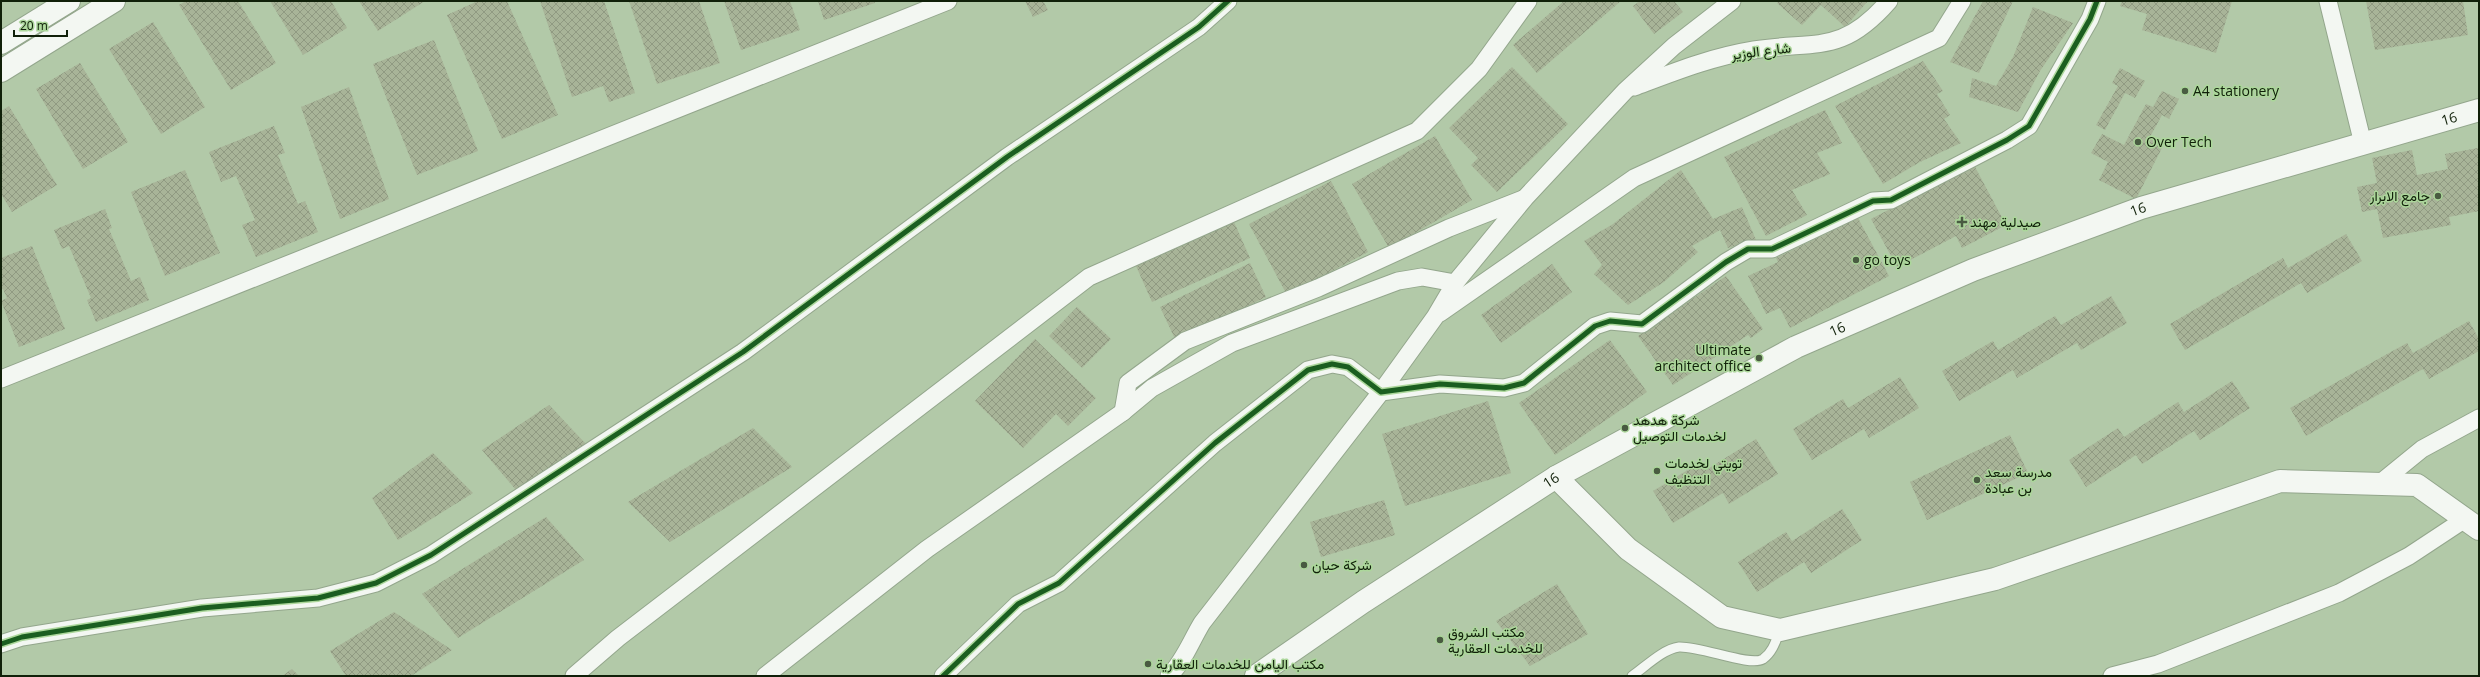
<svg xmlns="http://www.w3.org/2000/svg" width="2480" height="677" viewBox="0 0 2480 677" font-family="'Open Sans',Vazirmatn,sans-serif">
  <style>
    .building { fill: url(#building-cross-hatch) }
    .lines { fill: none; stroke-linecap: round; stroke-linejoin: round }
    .service-casing { stroke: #93a68c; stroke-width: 11 }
    .minor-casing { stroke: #93a68c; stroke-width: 19 }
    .tertiary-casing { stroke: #93a68c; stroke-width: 24 }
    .service { stroke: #f3f7f2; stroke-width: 9 }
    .minor { stroke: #f3f7f2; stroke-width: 17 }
    .tertiary { stroke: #f3f7f2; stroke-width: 22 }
    .cycleway-casing { stroke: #acd79b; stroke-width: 8 }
    .cycleway { stroke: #1b5e20; stroke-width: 5 }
    .poi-dot { fill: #495b41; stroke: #acd79b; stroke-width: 1.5 }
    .labels { text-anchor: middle; stroke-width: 3; stroke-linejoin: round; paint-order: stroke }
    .street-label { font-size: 14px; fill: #102009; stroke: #acd79b }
    .poi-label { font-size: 14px; fill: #102009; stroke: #acd79b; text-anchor: start }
  </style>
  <defs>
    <pattern id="building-cross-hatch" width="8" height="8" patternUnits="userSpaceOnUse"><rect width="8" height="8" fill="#a8b498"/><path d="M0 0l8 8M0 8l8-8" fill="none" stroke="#909a82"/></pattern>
  </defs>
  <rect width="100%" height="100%" fill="#b2c9a8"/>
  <g class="building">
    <polygon points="186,1 238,1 276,63 231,90 179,5"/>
    <polygon points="270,1 331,1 347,28 303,55"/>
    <polygon points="359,1 425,1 378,31"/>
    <polygon points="478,1 507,1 558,115 502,139 447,15"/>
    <polygon points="540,1 604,1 635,93 609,102 603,86 572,97"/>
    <polygon points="629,1 699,1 720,63 657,84"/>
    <polygon points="724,1 790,1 800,30 741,50"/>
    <polygon points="818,1 874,1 875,3 824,20"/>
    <polygon points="1025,1 1043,1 1048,10 1033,17"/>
    <polygon points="1564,1 1621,1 1537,73 1513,45"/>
    <polygon points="1640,1 1674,1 1683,12 1654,34 1633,6"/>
    <polygon points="1779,1 1868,1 1845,27 1821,5 1802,25 1777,3"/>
    <polygon points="1983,1 2013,1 1979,73 1950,62"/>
    <polygon points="2122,1 2232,1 2216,53 2142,30 2147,14 2120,6"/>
    <polygon points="2366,1 2463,1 2468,35 2375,50"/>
    <polygon points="2033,7 2073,23 2040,71 2018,112 1969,97 1972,78 1996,86 2013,57"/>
    <polygon points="153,22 205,107 161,134 109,49"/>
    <polygon points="434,40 478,151 417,175 373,64"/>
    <polygon points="1923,61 1943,91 1937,94 1950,115 1944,119 1961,143 1920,162 1883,184 1835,106"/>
    <polygon points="80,63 128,142 83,169 36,89"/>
    <polygon points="1512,67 1568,124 1497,192 1471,165 1478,158 1449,128"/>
    <polygon points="2120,68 2145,81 2135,98 2125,93 2105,130 2096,125 2118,86 2112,83"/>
    <polygon points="349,87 389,199 340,219 301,107"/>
    <polygon points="2162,91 2179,99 2169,119 2162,115 2150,137 2164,144 2136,199 2099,180 2108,162 2091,153 2102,134 2124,145 2146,104 2153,107"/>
    <polygon points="9,106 57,185 12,212 1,194 1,111"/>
    <polygon points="1825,110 1842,143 1817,153 1830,174 1792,190 1807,215 1766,236 1724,157"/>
    <polygon points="274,126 285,153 278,155 298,204 305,201 318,232 256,257 242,225 255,220 236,176 221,182 209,152"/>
    <polygon points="1435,136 1472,200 1389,248 1352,184"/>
    <polygon points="2478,148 2479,211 2449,217 2451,225 2383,238 2377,209 2362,212 2357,187 2377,183 2372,158 2412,150 2417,175 2448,169 2445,154"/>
    <polygon points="1974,165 2006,225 1962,248 1956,236 1897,267 1871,219"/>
    <polygon points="185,170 220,253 165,276 131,192"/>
    <polygon points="1681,170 1713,219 1742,207 1756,240 1728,248 1720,230 1692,246 1698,252 1664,282 1628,305 1594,274 1602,265 1584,241 1613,224"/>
    <polygon points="1331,181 1368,252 1287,295 1249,224"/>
    <polygon points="105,209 112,228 109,229 131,281 140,277 149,300 96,322 87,300 91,298 69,246 62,249 54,230"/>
    <polygon points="1858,218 1889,276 1790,328 1780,308 1766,314 1748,276 1778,262 1776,258"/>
    <polygon points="1234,222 1250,258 1152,302 1136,266"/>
    <polygon points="2346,234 2362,261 2307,293 2301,283 2185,350 2170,324 2283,258 2288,268"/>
    <polygon points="32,246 65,329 19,347 1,301 7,298 3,289 1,290 1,258"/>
    <polygon points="1250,263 1266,297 1176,341 1160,307"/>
    <polygon points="1552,264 1572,292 1501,343 1481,315"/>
    <polygon points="1726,276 1763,329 1751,338 1748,335 1673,385 1638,336"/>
    <polygon points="2111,296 2127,323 2081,350 2077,343 2017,378 2013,370 1959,401 1942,371 1993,341 1998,350 2055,316 2061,325"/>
    <polygon points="1077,307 1111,339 1082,368 1049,336"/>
    <polygon points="2469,321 2479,339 2479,351 2429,379 2423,369 2306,436 2290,408 2407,343 2413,353"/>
    <polygon points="1035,339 1096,398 1068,426 1056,414 1023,448 975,401"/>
    <polygon points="1610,340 1647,392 1555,455 1519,403"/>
    <polygon points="1900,377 1919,408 1869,438 1864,429 1812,460 1793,429 1843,399 1848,408"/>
    <polygon points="2232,381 2250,408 2200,440 2194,431 2142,464 2136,455 2086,487 2069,460 2118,428 2124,437 2178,402 2184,412"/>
    <polygon points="1488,401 1511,473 1405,506 1382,434"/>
    <polygon points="549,405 587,445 516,490 482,450"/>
    <polygon points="753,428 792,467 670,542 628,502"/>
    <polygon points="2010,435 2028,473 1927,520 1910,482"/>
    <polygon points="1756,439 1778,474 1729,504 1723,493 1673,523 1653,491 1701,462 1706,470"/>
    <polygon points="433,453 473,493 398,540 372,498"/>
    <polygon points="1384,500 1395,535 1321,557 1310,522"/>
    <polygon points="1842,509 1862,540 1811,573 1804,562 1757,592 1738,562 1786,532 1792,541"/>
    <polygon points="546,517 584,560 458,638 422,594"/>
    <polygon points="1557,584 1588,634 1530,666 1496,621"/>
    <polygon points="394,612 452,650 411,676 346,676 330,651"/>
    <polygon points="292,669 299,676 282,676"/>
  </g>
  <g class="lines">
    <defs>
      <path id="service" d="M1632,676c13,-9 31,-27 47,-29 22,-1 71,20 84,12 10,-7 13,-19 17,-29"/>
      <g id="minor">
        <polyline points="2328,1 2363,144"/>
        <path d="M1634,87c40,-15 77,-30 120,-37 62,-10 87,6 135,-49"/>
        <polyline points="1440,313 1634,178 1939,38 1962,1"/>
        <polyline points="1,379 948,1"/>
        <polyline points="1123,412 1128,383 1185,341 1318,288 1449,228 1523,199"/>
        <polyline points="2379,484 2422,449 2479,418"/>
        <polyline points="1,644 22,637 202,608 318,598 376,583 431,555 743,352 1007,157 1199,27 1228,1"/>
        <polyline points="574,676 618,638 1089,277 1417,131 1479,69 1528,1"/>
        <polyline points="765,676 927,549 1123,412 1152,388 1232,343 1398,281 1422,277 1455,283"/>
        <polyline points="943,676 1018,604 1059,583 1215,443 1308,370 1332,364 1348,367 1381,392 1440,384 1504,388 1524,383 1595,326 1610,321 1642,324 1726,262 1748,249 1772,249 1873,201 1891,200 2007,140 2029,126 2090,19 2097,1"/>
        <path d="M1169,676c15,-15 22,-35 33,-53l179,-231 54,-75 20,-34 70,-85 100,-107 49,-45 58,-45"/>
        <polyline points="2112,676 2158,664 2339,593 2409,556 2465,519"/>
      </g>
      <g id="tertiary">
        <polyline points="1,43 69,1"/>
        <polyline points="1,71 114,1"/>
        <polyline points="1556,477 1628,549 1722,617 1780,630 1995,579 2280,481 2417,485 2479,529"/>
        <path id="s1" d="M1256,676l107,-74 193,-125 240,-130 177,-77 168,-62 338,-98"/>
      </g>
    </defs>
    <use href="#service" class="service-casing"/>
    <use href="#minor" class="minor-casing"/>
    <use href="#tertiary" class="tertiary-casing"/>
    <use href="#service" class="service"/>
    <use href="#minor" class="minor"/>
    <use href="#tertiary" class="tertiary"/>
    <defs>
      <g id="cycleway">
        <polyline points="1,644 22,637 202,608 318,598 376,583 431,555 743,352 1007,157 1199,27 1228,1"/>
        <polyline points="943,676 1018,604 1059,583 1215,443 1308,370 1332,364 1348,367 1381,392 1440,384 1504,388 1524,383 1595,326 1610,321 1642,324 1726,262 1748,249 1772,249 1873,201 1891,200 2007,140 2029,126 2090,19 2097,1"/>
      </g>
    </defs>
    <use href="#cycleway" class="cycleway-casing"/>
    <use href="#cycleway" class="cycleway"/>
  </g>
  <g class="poi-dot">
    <circle cx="2185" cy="91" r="4"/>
    <circle cx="2138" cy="142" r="4"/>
    <circle cx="2438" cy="196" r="4"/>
    <path d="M1960 216h4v4h4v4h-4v4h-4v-4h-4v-4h4z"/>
    <circle cx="1856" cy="260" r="4"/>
    <circle cx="1759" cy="358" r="4"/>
    <circle cx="1625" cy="428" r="4"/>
    <circle cx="1657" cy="471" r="4"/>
    <circle cx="1977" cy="480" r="4"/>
    <circle cx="1304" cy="565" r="4"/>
    <circle cx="1440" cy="640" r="4"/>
    <circle cx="1148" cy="664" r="4"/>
  </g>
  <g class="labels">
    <g class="street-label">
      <text transform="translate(1761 51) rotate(-7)" y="5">شارع الوزير</text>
      <text dy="5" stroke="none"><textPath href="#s1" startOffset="1326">16</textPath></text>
      <text dy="5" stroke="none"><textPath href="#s1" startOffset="1002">16</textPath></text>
      <text dy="5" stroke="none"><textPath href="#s1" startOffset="678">16</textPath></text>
      <text dy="5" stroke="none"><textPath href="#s1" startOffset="354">16</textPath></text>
    </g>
    <g class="poi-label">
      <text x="2193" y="96">A4 stationery</text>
      <text x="2146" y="147">Over Tech</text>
      <text x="2430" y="201" text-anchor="end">جامع الابرار</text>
      <text x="1970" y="227">صيدلية مهند</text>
      <text x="1864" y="265">go toys</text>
      <text x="1751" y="355" text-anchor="end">Ultimate<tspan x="1751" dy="16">architect office</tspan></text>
      <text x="1633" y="425">شركة هدهد<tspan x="1633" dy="16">لخدمات التوصيل</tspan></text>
      <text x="1665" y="468">تويتي لخدمات<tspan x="1665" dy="16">التنظيف</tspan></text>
      <text x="1985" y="477">مدرسة سعد<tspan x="1985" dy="16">بن عبادة</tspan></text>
      <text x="1312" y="570">شركة حيان</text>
      <text x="1448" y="637">مكتب الشروق<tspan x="1448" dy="16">للخدمات العقارية</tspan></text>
      <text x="1156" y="669">مكتب اليامن للخدمات العقارية</text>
    </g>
  </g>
  <rect width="2480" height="677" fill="none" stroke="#102009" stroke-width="4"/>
  <path d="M14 30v6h53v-6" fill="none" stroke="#102009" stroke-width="2"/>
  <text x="20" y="30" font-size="12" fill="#102009" stroke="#acd79b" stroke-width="3" paint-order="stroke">20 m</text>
</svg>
